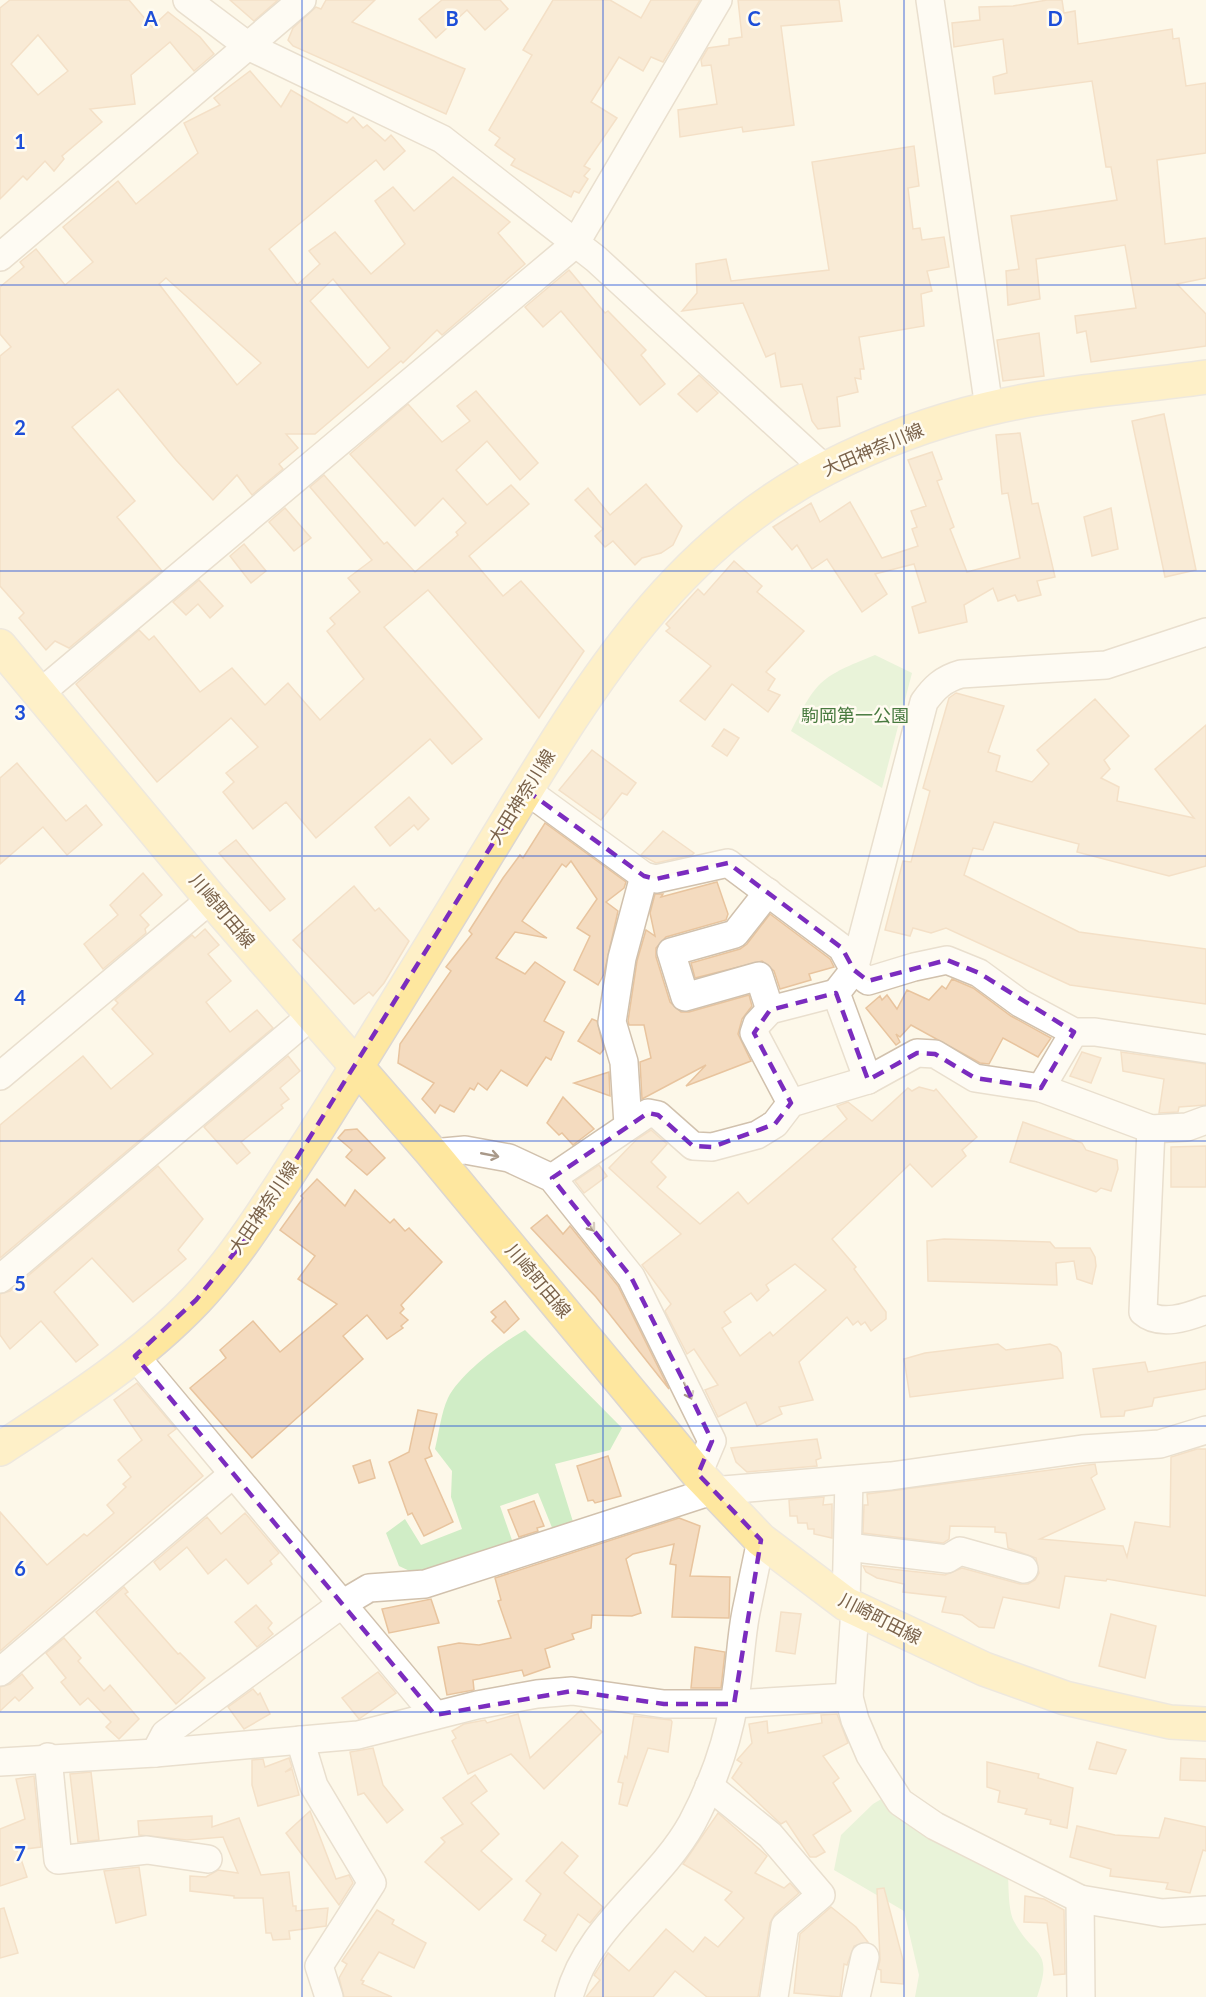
<svg xmlns="http://www.w3.org/2000/svg" width="1206" height="1997" viewBox="0 0 1206 1997" font-family="Lato,'Noto Sans JP',sans-serif">
  <style>
    .green { fill: #d0edc6 }
    .building { fill: #f4dbbf; stroke: #e8c49e; stroke-width: 1.5; fill-rule: evenodd }
    .lines { fill: none; stroke-linecap: round; stroke-linejoin: round }
    .minor-casing { stroke: #d1c1ad; stroke-width: 30 }
    .major-casing { stroke: #dcd6d0; stroke-width: 36 }
    .minor { stroke: #fff; stroke-width: 27 }
    .major { stroke: #fee79f; stroke-width: 33 }
    .oneway { stroke: #a99989 }
    .marked { fill: none; stroke: #7b2cbf; stroke-width: 4.5; stroke-dasharray: 12 8; stroke-linejoin: round }
    .grid { fill: none; stroke: #1d4ed8; stroke-width: 1.5; stroke-opacity: 0.55 }
    .labels { text-anchor: middle; stroke-width: 5; stroke-linejoin: round; paint-order: stroke }
    .street-label { font-size: 18px; fill: #7a624a; stroke: #fffbf0 }
    .park-label { font-size: 18px; fill: #487a3f; stroke: #fffbf0 }
    .grid-label { font-size: 20px; text-anchor: middle; font-weight: bold; fill: #1d4ed8; stroke: #fffbf0; stroke-width: 5; stroke-linejoin: round; paint-order: stroke }
  </style>
  <rect width="100%" height="100%" fill="#fdf8e9"/>
  <g class="green">
    <path d="M875,655l37,18 -30,115 -91,-57c26,-52 30,-54 84,-76z"/>
    <path d="M525,1330l97,98 -12,22 -55,14 19,61 -21,5 -15,-37 -38,13 13,37 -97,31 -17,-8 -13,-33 19,-14 16,26 41,-16 -11,-32 1,-26 -17,-22c4,-16 6,-36 13,-51 12,-24 53,-55 77,-68z"/>
    <path d="M888,1795l120,82c1,13 0,35 7,46 19,35 39,25 22,74h-122l4,-22 -15,-64 -70,-41 7,-35 32,-31z"/>
  </g>
  <g class="building">
    <path d="M10,0h119l23,27 16,-15 32,25 14,17 -20,17 -24,-29 -39,33 4,29 -45,5 12,13 -40,34 2,3 -10,12 -9,-10 -18,19 -4,-4 -23,23v-191zM38,35l30,36 -30,24 -27,-31z"/>
    <polygon points="230,0 278,0 254,21"/>
    <polygon points="326,0 375,0 352,22 465,69 446,114 293,46 288,40 293,28 316,7 321,9"/>
    <polygon points="442,0 500,0 508,9 485,30 467,10 436,38 419,19"/>
    <polygon points="553,0 610,0 641,18 651,0 700,0 663,62 651,57 643,71 619,57 591,102 617,118 584,166 590,169 584,176 588,179 579,193 574,191 571,197 511,165 515,159 495,145 500,138 489,130 532,55 523,50"/>
    <polygon points="738,0 839,0 842,21 781,26 794,125 743,132 742,127 680,137 678,110 717,104 711,65 702,66 701,60 708,48 729,45 729,39 742,37"/>
    <polygon points="1047,0 1062,0 1064,13 1075,11 1078,44 1172,29 1173,39 1179,38 1186,86 1206,83 1206,153 1157,160 1165,244 1206,238 1206,278 1177,284 1206,314 1206,346 1091,362 1086,331 1077,333 1075,316 1136,308 1125,245 1036,259 1040,299 1008,305 1006,271 1019,269 1011,216 1117,200 1111,167 1106,167 1092,81 995,94 993,77 1007,73 1003,39 954,47 952,23 980,20 979,7 1013,6"/>
    <path d="M250,71l31,36 10,-17 56,33 6,-6 10,11 4,-3 18,16 6,-6 14,16 -21,19 -8,-10 -107,89 28,36 23,-21 -11,-13 26,-19 36,42 34,-30 -30,-43 18,-14 21,24 39,-34 57,45 -12,11 27,31 -83,71 -5,-5 -34,33 -2,-2 -86,73h-29l12,14 -19,16 4,5 -31,26 -15,-20 -24,25 -37,-40 -58,-71 -46,38 63,74 -18,16 45,54 -93,77 -14,-7 -9,9 -27,-32 5,-5 -24,-27v-230l11,-9 -11,-13v-47l24,-20 -4,-5 16,-13 29,36 28,-23 -30,-35 55,-46 18,23 62,-51 -14,-30 36,-18 -6,-7zM166,278l95,85 -24,22 -78,-101zM333,279l57,69 -22,20 -58,-67z"/>
    <polygon points="914,146 919,186 908,188 913,229 920,228 922,240 944,237 949,267 927,271 932,291 921,294 924,326 859,337 864,369 860,369 861,379 855,378 858,392 837,397 840,426 818,429 812,421 802,384 781,387 775,353 766,357 743,303 682,311 697,293 696,264 726,259 731,281 829,270 812,162"/>
    <polygon points="569,270 605,313 608,311 646,350 641,355 665,384 640,405 561,311 543,327 525,307"/>
    <polygon points="1039,333 1044,376 1003,381 997,340"/>
    <polygon points="699,375 718,393 697,412 678,394"/>
    <polygon points="476,391 538,463 520,480 487,441 456,470 487,505 511,485 529,504 469,556 503,596 521,581 584,651 539,718 428,590 384,627 482,739 452,764 430,739 316,838 286,802 253,829 223,792 234,782 226,773 258,747 231,718 157,782 76,684 139,630 149,640 154,636 200,692 232,668 265,705 288,683 320,720 364,679 327,631 335,624 330,618 360,592 348,578 372,560 310,487 324,475 384,544 387,542 415,572 458,535 456,532 466,523 443,498 415,526 350,454 408,404 442,442 470,421 457,406"/>
    <polygon points="1164,414 1196,570 1165,577 1132,421"/>
    <polygon points="1020,433 1032,504 1038,503 1055,577 1037,581 1041,595 1018,601 1015,595 998,601 993,588 964,605 967,622 919,633 912,607 926,602 914,564 875,574 887,594 862,612 827,559 812,569 797,545 792,550 773,527 811,503 820,522 850,502 882,558 918,546 912,529 917,527 911,511 926,506 908,460 932,452 942,479 937,481 954,527 950,529 967,572 1020,558 1008,493 1002,494 996,435"/>
    <polygon points="646,484 682,526 673,545 661,553 642,558 635,565 613,541 605,547 595,536 603,529 575,500 588,488 610,515"/>
    <polygon points="285,508 311,538 294,551 269,522"/>
    <polygon points="1111,508 1118,549 1092,556 1084,517"/>
    <polygon points="244,544 266,571 251,583 230,556"/>
    <polygon points="734,561 762,586 757,592 804,631 766,672 775,679 768,690 780,695 768,712 732,684 705,720 680,701 711,666 666,631 670,628 666,624 698,589 704,595"/>
    <polygon points="199,580 223,606 210,618 198,604 186,615 173,602"/>
    <polygon points="956,693 1004,706 988,752 1000,756 996,771 1032,782 1049,764 1037,750 1095,699 1129,736 1104,760 1110,769 1101,778 1119,787 1117,801 1194,818 1155,769 1206,725 1206,866 1169,876 1077,852 1079,844 994,822 983,850 973,848 964,875 1079,932 1206,949 1206,1004 1070,985 946,928 931,933 913,928 910,936 885,930 903,861 911,862 930,791 923,788 949,698"/>
    <polygon points="724,729 739,738 727,756 712,746"/>
    <polygon points="592,750 636,783 627,795 622,793 601,820 559,790"/>
    <polygon points="17,763 66,821 86,805 102,825 67,855 43,827 0,864 0,778"/>
    <polygon points="409,797 429,819 418,830 414,825 390,846 375,827"/>
    <polygon points="545,823 626,882 624,888 606,902 618,911 604,974 598,985 574,970 590,936 577,928 597,899 571,861 566,867 562,864 522,921 547,938 515,932 496,958 525,974 535,962 565,982 544,1021 564,1032 551,1060 546,1057 527,1086 501,1070 487,1090 478,1083 474,1090 470,1088 454,1112 440,1105 435,1113 422,1099 434,1083 398,1063 400,1044 451,971 446,967 472,934 469,931 503,878 520,855 523,858"/>
    <polygon points="663,831 694,853 692,855 656,863 641,855"/>
    <polygon points="236,840 285,899 270,911 219,853"/>
    <polygon points="143,873 162,895 140,915 149,925 145,929 146,933 103,969 84,944 118,915 110,905"/>
    <polygon points="717,882 728,914 726,920 666,937 656,948 656,957 670,1002 681,1012 689,1012 749,995 752,1006 742,1019 738,1034 751,1061 686,1086 706,1065 642,1099 640,1062 651,1058 644,1025 629,1025 628,1021 637,961 646,930 655,936 650,913 655,894 663,894 661,897"/>
    <polygon points="354,886 375,911 379,908 409,941 384,983 373,996 369,992 354,1004 293,940"/>
    <polygon points="770,914 830,959 834,967 809,974 811,980 780,989 774,971 762,961 695,978 691,963 740,949 747,944"/>
    <polygon points="205,929 219,945 208,954 231,981 206,1002 230,1032 257,1010 273,1028 0,1258 0,1125 83,1056 111,1089 153,1054 112,1009 118,1003 115,1000 192,935 195,938"/>
    <polygon points="952,979 973,988 1011,1016 1051,1038 1038,1057 1003,1038 989,1064 980,1063 911,1025 900,1037 896,1034 900,1042 896,1045 866,1008 880,996 882,1000 887,995 897,1009 907,990 929,1000 942,986 946,989"/>
    <polygon points="592,1019 597,1021 604,1049 600,1054 578,1041"/>
    <polygon points="1082,1052 1101,1058 1091,1083 1070,1076"/>
    <polygon points="1121,1052 1206,1064 1206,1105 1179,1107 1178,1112 1159,1113 1164,1079 1123,1071"/>
    <polygon points="288,1056 300,1071 280,1088 289,1099 281,1105 283,1108 241,1142 250,1153 237,1164 204,1127"/>
    <polygon points="609,1072 610,1096 574,1083"/>
    <path d="M919,1087l15,4 2,-2 41,48 -15,13 4,6 -34,31 -22,-23 -78,75 24,28 -2,2 32,43v7l-15,12 -6,-9 -4,3 -3,-4 -5,4 -6,-8 -48,45 14,38 -34,7 3,7 -25,12 -11,-24 -28,15 -13,-27 13,-5 -24,-36 -7,5 -22,-43 6,-7 -29,-39 39,-31 -72,-66 28,-29 14,-9 16,14 -16,18 15,15 -9,10 43,37 38,-32 10,12 99,-85 -10,-13 11,-4 24,19 36,-33 4,3zM795,1264l31,26 -53,46 -3,-4 -30,24 -18,-28 9,-6 -7,-10 27,-19 6,8 12,-11 -3,-5z"/>
    <polygon points="563,1097 594,1129 573,1145 562,1133 559,1135 547,1123"/>
    <polygon points="1023,1122 1082,1143 1086,1150 1117,1160 1118,1169 1111,1191 1101,1188 1096,1192 1010,1162"/>
    <polygon points="357,1129 385,1158 367,1175 346,1157 352,1150 338,1138 345,1130"/>
    <polygon points="1206,1146 1206,1187 1171,1187 1171,1147"/>
    <polygon points="599,1165 607,1176 584,1193 575,1181"/>
    <polygon points="158,1166 203,1219 178,1250 186,1259 133,1302 92,1258 54,1292 98,1345 76,1362 41,1321 10,1349 0,1335 0,1294 10,1291"/>
    <polygon points="317,1179 345,1206 355,1190 390,1223 394,1219 405,1231 409,1228 442,1262 401,1305 404,1309 400,1313 408,1320 401,1326 403,1328 387,1339 367,1315 343,1336 363,1359 252,1458 190,1388 226,1358 220,1350 253,1321 280,1352 337,1304 298,1279 315,1256 280,1230 303,1198 301,1196"/>
    <polygon points="547,1215 563,1234 570,1226 618,1286 669,1389 596,1297 531,1228"/>
    <polygon points="944,1239 1050,1242 1055,1248 1090,1248 1095,1257 1096,1266 1092,1284 1077,1279 1074,1261 1056,1263 1057,1285 928,1281 927,1241"/>
    <polygon points="505,1301 519,1319 504,1333 492,1321 496,1317 491,1312"/>
    <polygon points="998,1344 1006,1350 1050,1344 1057,1347 1061,1353 1063,1378 910,1397 904,1359 925,1353"/>
    <polygon points="1145,1362 1148,1372 1206,1362 1206,1389 1154,1398 1152,1406 1125,1411 1124,1416 1101,1417 1093,1369"/>
    <polygon points="137,1383 176,1429 168,1435 203,1476 0,1651 0,1512 47,1565 84,1534 87,1536 114,1513 107,1505 126,1487 123,1484 131,1477 118,1460 142,1440 114,1400"/>
    <polygon points="418,1410 437,1414 429,1448 432,1456 425,1459 453,1522 424,1536 412,1513 408,1515 389,1462 409,1452"/>
    <polygon points="817,1439 821,1458 816,1460 817,1466 747,1472 736,1462 731,1448"/>
    <polygon points="1197,1449 1206,1449 1206,1596 1107,1579 1106,1581 1065,1576 1059,1608 1003,1597 994,1628 979,1627 962,1615 942,1612 946,1597 903,1592 904,1584 877,1578 866,1572 863,1566 945,1575 962,1568 1020,1584 1028,1584 1035,1580 1039,1573 1036,1558 1008,1548 1006,1533 995,1532 995,1527 950,1526 949,1539 943,1543 863,1533 864,1505 868,1505 867,1494 1095,1464 1097,1474 1091,1478 1105,1509 1040,1539 1123,1546 1127,1557 1135,1522 1170,1527 1171,1457"/>
    <polygon points="608,1456 621,1496 595,1503 593,1500 588,1501 577,1466"/>
    <polygon points="370,1460 375,1478 359,1483 353,1466"/>
    <polygon points="824,1497 823,1505 832,1504 832,1538 814,1534 814,1529 808,1529 807,1523 798,1523 797,1516 790,1516 789,1500"/>
    <polygon points="534,1501 544,1526 537,1528 538,1531 519,1537 508,1510"/>
    <polygon points="245,1513 279,1553 270,1561 272,1564 248,1584 226,1559 208,1574 187,1547 160,1570 154,1562 207,1517 221,1534"/>
    <polygon points="679,1518 700,1526 690,1576 730,1577 729,1618 672,1617 676,1565 670,1564 674,1544 633,1554 626,1559 641,1613 632,1616 592,1615 591,1628 572,1634 574,1639 545,1649 550,1667 524,1676 522,1670 473,1680 474,1690 447,1695 438,1647 459,1643 479,1645 511,1638 498,1601 501,1600 495,1578"/>
    <polygon points="124,1587 128,1592 125,1594 178,1654 180,1653 205,1678 176,1704 96,1612"/>
    <polygon points="431,1599 439,1623 389,1633 382,1609"/>
    <polygon points="256,1605 272,1623 268,1628 273,1634 257,1647 235,1622"/>
    <polygon points="781,1612 801,1614 795,1654 776,1651"/>
    <polygon points="1111,1614 1156,1626 1145,1678 1099,1666"/>
    <polygon points="64,1638 81,1658 78,1661 104,1691 110,1685 139,1719 119,1739 106,1727 111,1722 88,1698 80,1705 61,1682 66,1678 46,1653"/>
    <polygon points="695,1647 725,1652 721,1688 691,1688"/>
    <polygon points="378,1672 396,1693 359,1719 342,1698"/>
    <polygon points="22,1674 33,1688 19,1701 15,1697 0,1711 0,1687 10,1684"/>
    <polygon points="253,1689 258,1695 260,1693 270,1714 244,1729 228,1707"/>
    <polygon points="581,1710 602,1732 544,1789 511,1754 468,1774 452,1741 456,1738 452,1731 464,1724 485,1720 487,1723 518,1714 530,1758"/>
    <polygon points="837,1714 848,1743 823,1756 839,1778 833,1783 851,1811 813,1835 825,1852 816,1857 810,1857 786,1821 781,1824 732,1778 742,1763 737,1760 752,1743 749,1724 767,1721 768,1733 822,1723 821,1715"/>
    <polygon points="634,1716 671,1720 672,1722 668,1752 648,1748 627,1806 619,1804 623,1783 618,1782 625,1756 627,1758"/>
    <polygon points="1097,1742 1126,1750 1116,1774 1089,1769"/>
    <polygon points="373,1748 383,1785 403,1810 387,1823 364,1793 358,1795 350,1752"/>
    <polygon points="289,1758 292,1767 285,1772 292,1769 299,1795 258,1806 252,1785 252,1760 263,1759 265,1767"/>
    <polygon points="1181,1758 1206,1759 1206,1781 1180,1780"/>
    <polygon points="987,1762 1039,1774 1038,1778 1073,1788 1067,1828 1050,1824 1051,1820 1025,1814 1027,1809 998,1802 1000,1791 987,1787"/>
    <polygon points="91,1772 99,1840 78,1842 70,1774"/>
    <polygon points="475,1775 487,1791 471,1803 499,1834 481,1851 512,1879 479,1910 425,1862 445,1842 441,1838 463,1824 443,1798"/>
    <polygon points="34,1776 41,1847 18,1850 27,1877 0,1886 0,1829 25,1819 16,1779"/>
    <polygon points="310,1811 336,1879 349,1875 353,1883 339,1905 286,1833"/>
    <polygon points="718,1813 767,1856 755,1873 784,1888 790,1883 799,1893 775,1914 770,1923 758,1997 707,1997 675,1971 653,1997 586,1997 600,1980 594,1975 608,1953 629,1971 666,1929 693,1952 705,1937 718,1947 744,1918 725,1900 732,1892 683,1864"/>
    <polygon points="212,1816 212,1827 239,1818 261,1875 289,1872 293,1906 296,1906 296,1911 328,1908 326,1926 289,1931 290,1939 273,1940 271,1933 266,1933 263,1898 234,1898 234,1896 190,1891 190,1876 206,1877 218,1870 238,1873 223,1837 187,1840 139,1835 138,1821"/>
    <polygon points="1165,1818 1206,1827 1206,1851 1203,1850 1190,1893 1166,1889 1168,1883 1110,1876 1111,1869 1070,1857 1077,1826 1115,1835 1159,1838"/>
    <polygon points="562,1842 578,1856 564,1873 603,1907 590,1923 578,1914 556,1951 542,1941 546,1935 524,1920 541,1894 526,1881"/>
    <polygon points="139,1867 146,1915 116,1923 104,1871"/>
    <polygon points="884,1888 903,1960 903,1984 881,1982 881,1970 878,1969 880,1960 877,1889"/>
    <polygon points="1025,1896 1044,1899 1064,1910 1065,1974 1054,1975 1047,1923 1024,1922"/>
    <polygon points="831,1907 856,1927 868,1942 854,1946 847,1965 844,1964 840,1997 794,1993 800,1934"/>
    <polygon points="4,1908 18,1953 0,1958 0,1909"/>
    <polygon points="377,1910 394,1920 392,1924 426,1943 414,1968 379,1952 361,1980 364,1981 362,1984 392,1997 344,1997 339,1978 347,1964 342,1961"/>
  </g>
  <g class="lines">
    <defs>
      <g id="minor">
        <polyline points="187,0 248,46 442,139 596,259 825,469"/>
        <polyline points="930,0 989,408"/>
        <polyline points="0,257 302,0"/>
        <polyline points="39,694 575,244 718,0"/>
        <polyline points="526,790 644,876 656,879 728,863 842,948 854,970 868,981 914,967 947,960 979,973 1020,1003 1074,1032 1095,1032 1206,1049"/>
        <polyline points="768,892 735,934 671,952 685,997 759,976 770,1010"/>
        <polyline points="0,1076 211,899"/>
        <path d="M868,1080l-32,-87 18,-23 70,-268c10,-14 19,-23 37,-28l145,-9 100,-33"/>
        <polyline points="1041,1088 1074,1032"/>
        <polyline points="791,1103 754,1033 757,1024 770,1010 836,993"/>
        <polyline points="628,1125 624,1062 612,1022 622,958 644,876"/>
        <path d="M1151,1129l-8,183c17,15 45,5 63,-2"/>
        <polyline points="432,1153 465,1150 509,1158 552,1178 631,1277 712,1441 698,1474"/>
        <polyline points="552,1178 648,1113 658,1115 693,1146 712,1147 757,1135 775,1124 791,1103 868,1080 917,1053 935,1054 975,1078 1041,1088 1151,1129 1187,1127 1206,1120"/>
        <polyline points="0,1279 311,1016"/>
        <polyline points="135,1356 435,1715"/>
        <polyline points="848,1547 947,1559 960,1551 1024,1569"/>
        <polyline points="846,1604 849,1480"/>
        <polyline points="0,1672 233,1474"/>
        <polyline points="849,1697 855,1720 870,1755 900,1802 935,1826 1080,1899 1162,1913 1206,1910"/>
        <polyline points="300,1740 314,1786 372,1883 319,1966 329,1997"/>
        <polyline points="155,1753 165,1734 342,1604 369,1588 425,1584 712,1491 891,1476 1082,1449 1160,1444 1206,1430"/>
        <polyline points="48,1757 58,1860 147,1850 208,1859"/>
        <polyline points="0,1762 155,1753 358,1735 477,1705 537,1694 572,1691 664,1704 734,1704 849,1697 855,1609"/>
        <polyline points="709,1786 770,1835 821,1895 785,1926 774,1997"/>
        <polyline points="1080,1899 1081,1997"/>
        <path d="M569,1997c19,-72 88,-111 123,-174 19,-36 35,-79 42,-120 6,-30 6,-61 12,-91 5,-24 10,-48 15,-72"/>
        <polyline points="856,1997 865,1957"/>
      </g>
      <g id="major">
        <polyline points="0,646 211,899 432,1153 698,1474 761,1540 846,1604 984,1669 1065,1698 1170,1722 1206,1724"/>
        <path d="M0,1449c69,-45 139,-89 196,-149 45,-48 78,-105 114,-159 61,-96 120,-193 179,-290 92,-150 175,-300 338,-383 51,-26 105,-46 160,-59 69,-17 148,-22 219,-32"/>
      </g>
    </defs>
    <use href="#minor" class="minor-casing"/>
    <use href="#major" class="major-casing"/>
    <use href="#minor" class="minor"/>
    <use href="#major" class="major"/>
  </g>
  <defs><path id="oneway-shaft" d="M-6 0H5M1.5-3L5.5 0L1.5 3" fill="none" stroke-width="1.6" stroke-linecap="round" stroke-linejoin="round" transform="scale(1.5)"/></defs>
  <g class="oneway">
    <use href="#oneway-shaft" transform="translate(490 1155) rotate(11)"/>
    <use href="#oneway-shaft" transform="translate(589 1224) rotate(52)"/>
    <use href="#oneway-shaft" transform="translate(688 1391) rotate(65)"/>
  </g>
  <path d="M0 0H1206V1997H0ZM526,790l118,86 12,3 72,-16 114,85 12,22 14,11 79,-21 32,13 95,59 -33,56 -66,-10 -40,-24 -18,-1 -49,27 -32,-87 -66,17 -16,23 37,70 -16,21 -63,23 -19,-1 -35,-31 -10,-2 -96,65 79,99 51,101 30,63 -14,33 63,66 -27,164h-70l-92,-13 -137,24 -300,-359 61,-56 53,-65z" fill="#fdf8e9" fill-opacity=".55" fill-rule="evenodd"/>
  <path class="marked" d="M526,790l118,86 12,3 72,-16 114,85 12,22 14,11 79,-21 32,13 95,59 -33,56 -66,-10 -40,-24 -18,-1 -49,27 -32,-87 -66,17 -16,23 37,70 -16,21 -63,23 -19,-1 -35,-31 -10,-2 -96,65 79,99 51,101 30,63 -14,33 63,66 -27,164h-70l-92,-13 -137,24 -300,-359 61,-56 53,-65z"/>
  <path class="grid" d="M302,0v1997M603,0v1997M904,0v1997M0,285h1206M0,571h1206M0,856h1206M0,1141h1206M0,1426h1206M0,1712h1206"/>
  <g class="labels">
    <g class="street-label">
      <text transform="translate(873 450) rotate(-23)" y="6">大田神奈川線</text>
      <text transform="translate(522 797) rotate(-58)" y="6">大田神奈川線</text>
      <text transform="translate(222 911) rotate(50)" y="6">川崎町田線</text>
      <text transform="translate(264 1208) rotate(-56)" y="6">大田神奈川線</text>
      <text transform="translate(538 1281) rotate(50)" y="6">川崎町田線</text>
      <text transform="translate(880 1619) rotate(27)" y="6">川崎町田線</text>
    </g>
    <g class="park-label">
      <text x="855" y="722">駒岡第一公園</text>
    </g>
  </g>
  <g class="grid-label">
    <text x="151" y="26">A</text>
    <text x="452" y="26">B</text>
    <text x="754" y="26">C</text>
    <text x="1055" y="26">D</text>
    <text x="20" y="149">1</text>
    <text x="20" y="435">2</text>
    <text x="20" y="720">3</text>
    <text x="20" y="1005">4</text>
    <text x="20" y="1291">5</text>
    <text x="20" y="1576">6</text>
    <text x="20" y="1861">7</text>
  </g>
</svg>
